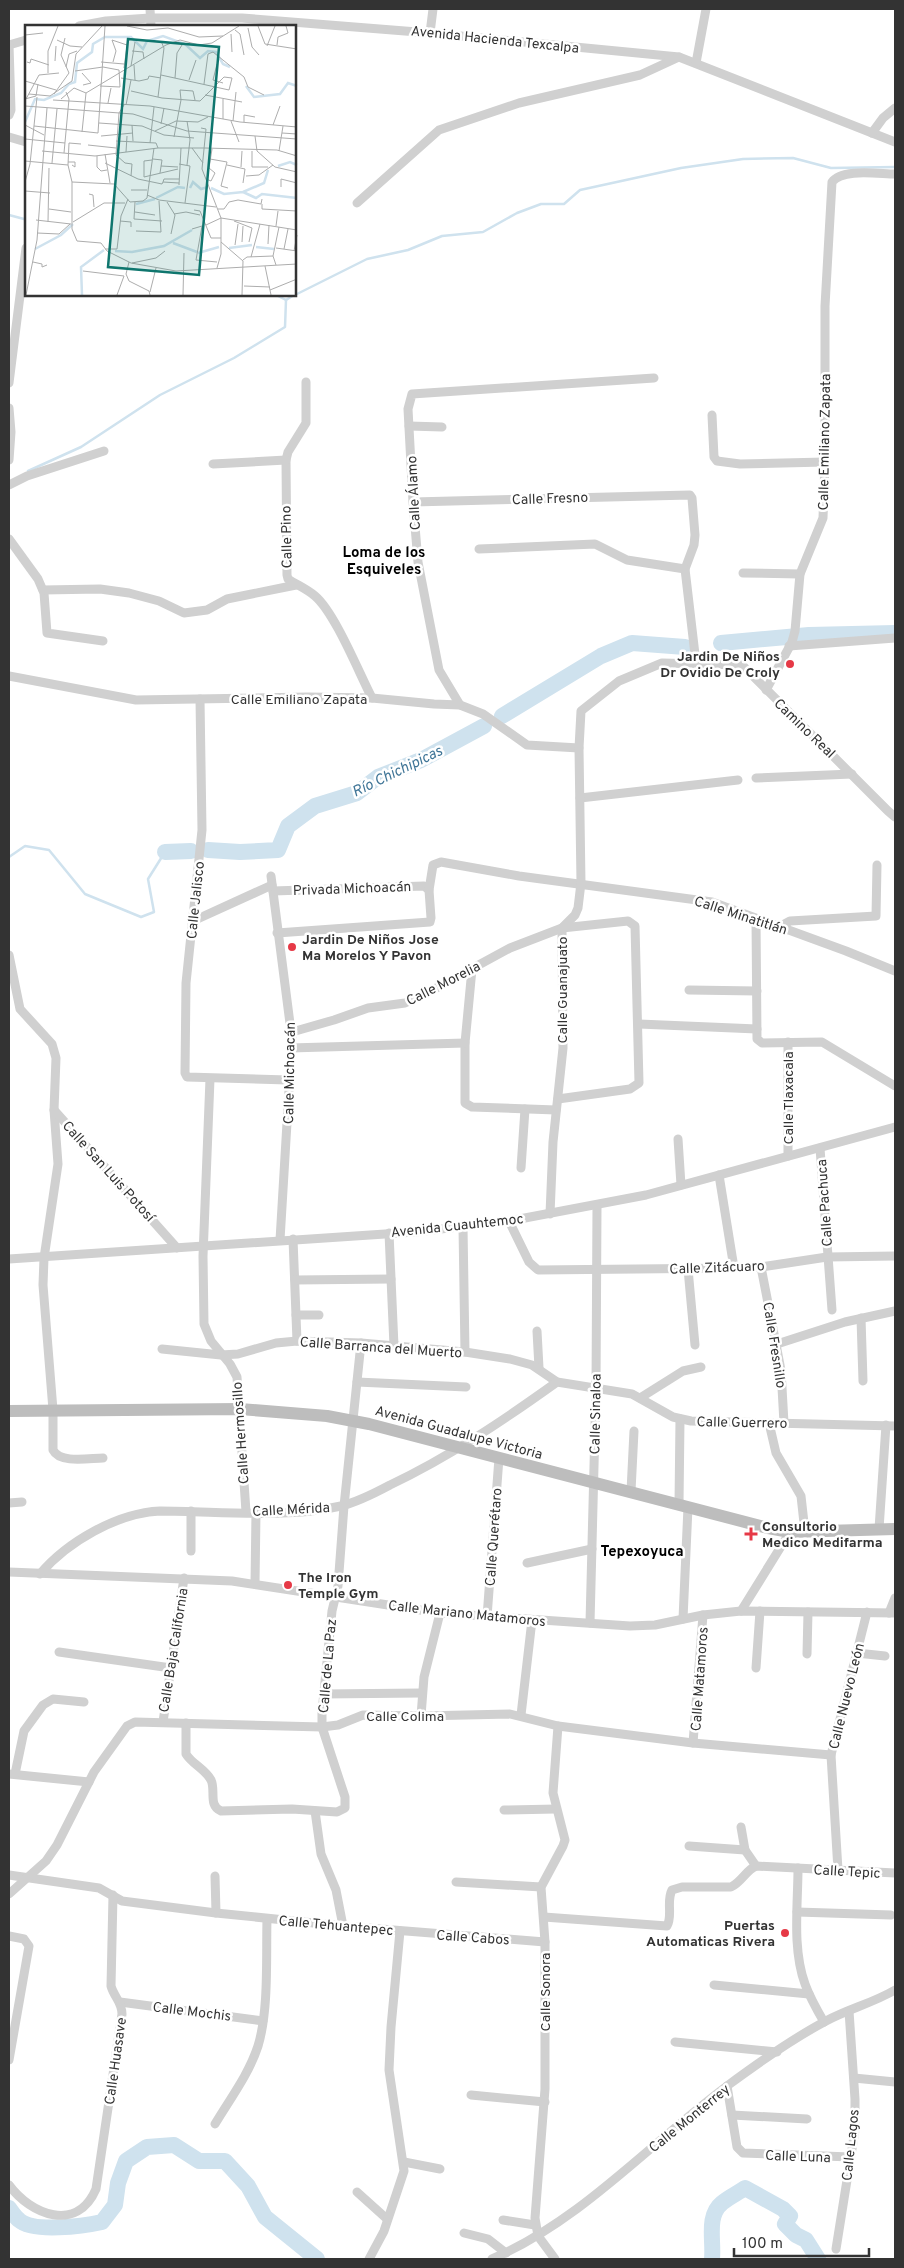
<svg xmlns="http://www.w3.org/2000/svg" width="904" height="2268" viewBox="0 0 904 2268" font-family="Overpass,sans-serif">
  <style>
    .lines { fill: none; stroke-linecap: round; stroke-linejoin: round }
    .stream { stroke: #cfe2ee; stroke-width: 2.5 }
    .river { stroke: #cfe2ee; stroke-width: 16 }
    .street { stroke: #d0d0d0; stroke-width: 9 }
    .secondary { stroke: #bdbdbd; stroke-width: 12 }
    .poi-dot { fill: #e63946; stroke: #fff; stroke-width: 2 }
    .labels { text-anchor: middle; stroke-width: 5; stroke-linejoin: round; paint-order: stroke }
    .street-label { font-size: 14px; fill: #333; stroke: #fff }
    .poi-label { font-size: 14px; font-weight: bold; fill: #333; stroke: #fff; text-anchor: start }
    .neighbourhood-label { font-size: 15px; font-weight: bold; fill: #000; stroke: #fff }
    .water-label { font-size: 15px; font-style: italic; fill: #3f7597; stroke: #fff }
    .inset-river { fill: none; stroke: #cfe2ee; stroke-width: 2.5 }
    .inset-road { fill: none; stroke: #adadad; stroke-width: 1 }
    .view { fill: #0f766e; fill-opacity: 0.15; stroke: #0f766e; stroke-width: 2.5 }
    .inset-edge { fill: none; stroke: #333; stroke-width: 2.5 }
  </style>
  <rect width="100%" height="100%" fill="#fff"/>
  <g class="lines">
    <g class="stream">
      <polyline points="9,215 24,219"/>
      <polyline points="276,295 286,300"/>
      <polyline points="295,295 367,259 408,250 442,236 483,232 517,213 541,204 564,204 580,190 681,168 743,159 793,158 831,168 895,167"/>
      <polyline points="286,300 294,295"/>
      <polyline points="28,471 81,447 160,395 234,358 285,327 286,300"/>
      <polyline points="9,857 25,846 49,850 85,894 141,917 154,912 148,879 165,852"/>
    </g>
    <g class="river">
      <polyline points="721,643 809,635 895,633"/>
      <polyline points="502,716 601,656 632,643 685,647"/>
      <polyline points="208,850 240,852 278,850 288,826 315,806 357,793 378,777 421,760 484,726"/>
      <polyline points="165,852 191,851"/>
      <path d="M9,2208c3,4 6,9 10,12 14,13 65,6 83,2l13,-17 3,-22 8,-22 21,-14 27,-2 25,16h26l23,25 17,31 52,42"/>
      <path d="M712,2259c2,-18 -6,-43 10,-56 7,-6 16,-10 23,-15l38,21 7,7 -5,8 11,11 10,5 12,19"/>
    </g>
    <g class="street">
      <polyline points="150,9 151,26"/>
      <polyline points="79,26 106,21 150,18 242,18 430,33 679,57 895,142"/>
      <polyline points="430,33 433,9"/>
      <polyline points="9,45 26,40"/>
      <polyline points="696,63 706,9"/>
      <polyline points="9,115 11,110 9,45"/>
      <polyline points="872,133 883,118 895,108"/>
      <polyline points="9,137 26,142"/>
      <polyline points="357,203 439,130 519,103 640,75 679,57"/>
      <path d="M306,382v41l-18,29 -2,8 1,115 1,4c9,6 19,10 27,17 20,17 44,77 57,102"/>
      <polyline points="9,383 26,248"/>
      <polyline points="9,408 11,432 9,460"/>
      <polyline points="712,415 714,457 717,461 740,464 825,462"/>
      <polyline points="409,426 442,427"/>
      <polyline points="213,464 286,460"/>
      <polyline points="9,485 27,476 104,451"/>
      <polyline points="413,502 690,495 692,498 695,535 694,545 685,569 696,663"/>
      <polyline points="9,539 38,579 44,593 47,633 103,641"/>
      <polyline points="479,549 595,544 627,560 685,569"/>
      <polyline points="743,573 800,574"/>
      <polyline points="43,590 100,589 129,593 159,601 184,613 207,610 227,599 296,585"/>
      <polyline points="789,646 895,638"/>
      <polyline points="9,676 136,700 308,697 372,698 434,704 460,705 483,714 527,745 579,748"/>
      <path d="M766,690l26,-48 3,-11 5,-57 23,-56 2,-56v-156l7,-124c10,-14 47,-8 63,-8"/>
      <polyline points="200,699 202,830 186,983 185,1073 187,1077 288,1080"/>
      <polyline points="460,705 439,670 418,562 413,502 408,409 412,394 654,378"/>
      <polyline points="756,778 852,774"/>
      <polyline points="580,798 738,780"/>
      <polyline points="271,876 292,1039 280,1240"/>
      <polyline points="273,891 424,886 429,890"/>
      <polyline points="756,919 757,1039 762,1043 822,1042 895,1086"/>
      <polyline points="193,921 272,885"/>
      <polyline points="779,927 790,921 876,916 877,865"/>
      <polyline points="277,933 430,922 431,918 429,890 433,865 441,862 519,876 712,902 846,951 895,971"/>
      <path d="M9,955l11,54 32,35 4,14 -2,52 4,54 -14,94 -1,27 10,125v40c7,14 37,8 50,8"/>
      <polyline points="472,969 465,1043 465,1103 472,1107 556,1110"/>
      <polyline points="689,990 757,991"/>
      <polyline points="639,1024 757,1029"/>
      <polyline points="292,1032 334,1020 368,1008 405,1003 429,992 510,948 562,928 628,921 635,926 639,1083 630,1089 558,1099"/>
      <polyline points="788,1042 788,1156"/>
      <polyline points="290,1048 465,1043"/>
      <polyline points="210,1079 203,1256 204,1324 211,1341 230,1364 237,1377 246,1512"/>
      <polyline points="54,1110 177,1248"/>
      <polyline points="678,1139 681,1185"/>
      <polyline points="820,1148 832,1310"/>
      <polyline points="521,1168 525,1109"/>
      <polyline points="719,1175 734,1268"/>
      <polyline points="550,1214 553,1142 563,1048 562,928 575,915 578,908 581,883 579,748 581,711 619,681 662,663 742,665 888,811 895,817"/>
      <polyline points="509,1221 529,1262 538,1270 734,1268 761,1267 827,1257 895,1256"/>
      <polyline points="463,1227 465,1352"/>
      <polyline points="389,1233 394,1346"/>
      <polyline points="293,1239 297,1341"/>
      <polyline points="9,1259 415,1232 509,1221 646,1195 895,1127"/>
      <polyline points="761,1267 781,1370 784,1423"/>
      <polyline points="688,1269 695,1345"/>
      <polyline points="295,1280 391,1279"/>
      <polyline points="296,1315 319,1315"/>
      <polyline points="861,1318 863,1381"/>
      <polyline points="537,1331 539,1368"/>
      <polyline points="777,1344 845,1322 895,1311"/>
      <polyline points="162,1349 221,1355 238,1354 276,1343 297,1341 361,1343 465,1352 510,1359 532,1365 557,1382 632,1394 673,1417 691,1421 895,1426"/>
      <polyline points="357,1382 466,1387"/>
      <polyline points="640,1398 683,1371 701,1367"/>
      <polyline points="769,1423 776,1453 801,1496 805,1532"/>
      <polyline points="631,1491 634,1431"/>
      <polyline points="9,1503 22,1502"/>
      <polyline points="679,1504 680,1419"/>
      <polyline points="191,1511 191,1551"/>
      <polyline points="879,1529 886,1425"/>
      <polyline points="527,1563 592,1549"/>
      <polyline points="9,1572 232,1581 440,1613 630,1626 655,1625 703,1615 741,1611 895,1613"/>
      <path d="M40,1574c27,-32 77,-61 120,-63 58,0 124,8 181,-5 17,-4 34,-13 49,-21 59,-28 114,-65 167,-103"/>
      <polyline points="255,1584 256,1512"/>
      <polyline points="741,1611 790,1532"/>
      <polyline points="889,1613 895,1598"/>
      <polyline points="487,1617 499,1458"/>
      <polyline points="683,1619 688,1507"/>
      <polyline points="590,1623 596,1388 597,1206"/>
      <polyline points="59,1652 171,1668"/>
      <polyline points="857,1653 885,1656"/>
      <polyline points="807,1654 808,1612"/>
      <polyline points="756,1668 760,1611"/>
      <polyline points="323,1694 421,1693"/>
      <polyline points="521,1715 532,1620"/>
      <polyline points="421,1716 424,1677 440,1613"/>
      <polyline points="163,1722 184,1578"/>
      <path d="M186,1723v31c6,10 19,15 25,26 5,10 -3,26 10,31l71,-2 45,3 8,-4v-11l-23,-70v-15l10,-101 6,-25 6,-80 17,-163"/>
      <polyline points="693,1743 703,1615"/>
      <polyline points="9,1774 89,1782"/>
      <polyline points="15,1774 24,1731 43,1705 53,1699 84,1702"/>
      <polyline points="504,1810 556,1809"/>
      <polyline points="315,1811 321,1854 336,1890 343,1926"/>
      <polyline points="741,1827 745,1850 756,1866"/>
      <polyline points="689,1846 745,1850"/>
      <path d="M798,1868c0,37 -6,80 7,116 5,14 12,26 19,38"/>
      <polyline points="838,1870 831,1755 867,1612"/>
      <polyline points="9,1875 99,1888 122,1901 216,1913 343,1926 545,1942"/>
      <polyline points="215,1876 216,1913"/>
      <polyline points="456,1882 541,1887"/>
      <polyline points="9,1894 46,1861 57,1845 94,1772 127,1726 135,1722 322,1727 338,1725 363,1715 421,1716 510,1714 558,1726 693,1743 831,1755"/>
      <polyline points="797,1912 891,1915"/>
      <path d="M544,1917l123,9c6,-10 -1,-25 5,-36l10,-3h49c11,-5 15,-17 25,-21l139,7"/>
      <polyline points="9,1936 24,1939 29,1946 9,2060"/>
      <polyline points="714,1985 809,1994"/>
      <polyline points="120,2002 263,2021"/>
      <polyline points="675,2042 777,2052"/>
      <polyline points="854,2078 895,2082"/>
      <polyline points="727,2086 737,2147 743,2153 851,2157"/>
      <polyline points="471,2095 545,2102"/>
      <polyline points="732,2115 807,2119"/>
      <path d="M215,2124c15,-25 34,-50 43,-78 11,-36 8,-89 9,-127"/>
      <polyline points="404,2162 440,2169"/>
      <path d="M9,2185c22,30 68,48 87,4l26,-175c0,-12 -8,-17 -11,-28l2,-91"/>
      <polyline points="357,2192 387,2219"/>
      <polyline points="503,2220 535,2225"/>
      <polyline points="464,2233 488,2239 506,2253"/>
      <polyline points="836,2249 855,2130 855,2099 849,2011"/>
      <polyline points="369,2259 384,2231 404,2171 389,2070 391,2027 400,1931"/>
      <path d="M492,2259c90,-39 157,-115 235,-173 31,-23 65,-47 99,-65 22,-12 47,-18 69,-31"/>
      <polyline points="555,2259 538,2236 535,2218 545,2089 545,1942 541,1887 563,1846 565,1840 553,1793 558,1726"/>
    </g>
    <polyline class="secondary" points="9,1411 240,1409 327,1416 369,1424 768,1528 790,1532 895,1529"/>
  </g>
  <g class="poi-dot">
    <circle cx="790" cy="664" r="5"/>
    <circle cx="292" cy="947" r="5"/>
    <path d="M748.5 1526.5h5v5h5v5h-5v5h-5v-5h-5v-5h5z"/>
    <circle cx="288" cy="1585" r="5"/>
    <circle cx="785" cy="1933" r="5"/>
  </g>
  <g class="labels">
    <g class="street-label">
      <text transform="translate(495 39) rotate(6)" y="5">Avenida Hacienda Texcalpa</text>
      <text transform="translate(824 442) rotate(-89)" y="5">Calle Emiliano Zapata</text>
      <text transform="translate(413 493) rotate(-93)" y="5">Calle Álamo</text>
      <text transform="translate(550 498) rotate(-2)" y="5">Calle Fresno</text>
      <text transform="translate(286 537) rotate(-91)" y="5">Calle Pino</text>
      <text x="299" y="704">Calle Emiliano Zapata</text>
      <text transform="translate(805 728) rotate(44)" y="5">Camino Real</text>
      <text transform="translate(352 888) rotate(-2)" y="5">Privada Michoacán</text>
      <text transform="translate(195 900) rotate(-84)" y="5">Calle Jalisco</text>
      <text transform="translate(741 915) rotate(18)" y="5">Calle Minatitlán</text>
      <text transform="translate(443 983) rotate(-27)" y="5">Calle Morelia</text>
      <text transform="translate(562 990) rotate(-90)" y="5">Calle Guanajuato</text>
      <text transform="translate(289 1073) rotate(-89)" y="5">Calle Michoacán</text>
      <text transform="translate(788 1098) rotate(-90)" y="5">Calle Tlaxacala</text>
      <text transform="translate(109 1171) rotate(48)" y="5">Calle San Luis Potosí</text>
      <text transform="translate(824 1203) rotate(-94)" y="5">Calle Pachuca</text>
      <text transform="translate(457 1225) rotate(-6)" y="5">Avenida Cuauhtemoc</text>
      <text transform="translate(717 1267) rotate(-2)" y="5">Calle Zitácuaro</text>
      <text transform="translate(775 1345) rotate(81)" y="5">Calle Fresnillo</text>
      <text transform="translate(381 1347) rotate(4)" y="5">Calle Barranca del Muerto</text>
      <text transform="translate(595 1414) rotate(-89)" y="5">Calle Sinaloa</text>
      <text transform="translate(742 1422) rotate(1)" y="5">Calle Guerrero</text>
      <text transform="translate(459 1432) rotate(15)" y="5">Avenida Guadalupe Victoria</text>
      <text transform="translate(240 1433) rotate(-94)" y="5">Calle Hermosillo</text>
      <text transform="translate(291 1509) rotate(-3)" y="5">Calle Mérida</text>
      <text transform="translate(493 1537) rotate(-86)" y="5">Calle Querétaro</text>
      <text transform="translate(467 1613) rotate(6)" y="5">Calle Mariano Matamoros</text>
      <text transform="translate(173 1650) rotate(-81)" y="5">Calle Baja California</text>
      <text transform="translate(327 1666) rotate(-85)" y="5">Calle de La Paz</text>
      <text transform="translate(699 1679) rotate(-86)" y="5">Calle Matamoros</text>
      <text transform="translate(846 1696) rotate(-76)" y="5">Calle Nuevo León</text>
      <text x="405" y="1721">Calle Colima</text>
      <text transform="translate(847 1871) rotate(3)" y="5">Calle Tepic</text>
      <text transform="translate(336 1925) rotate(5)" y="5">Calle Tehuantepec</text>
      <text transform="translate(473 1937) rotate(4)" y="5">Calle Cabos</text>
      <text transform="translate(545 1992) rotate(-90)" y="5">Calle Sonora</text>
      <text transform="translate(192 2011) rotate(7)" y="5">Calle Mochis</text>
      <text transform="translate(115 2061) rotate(-82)" y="5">Calle Huasave</text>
      <text transform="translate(689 2118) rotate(-39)" y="5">Calle Monterrey</text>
      <text transform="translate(850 2145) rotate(-84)" y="5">Calle Lagos</text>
      <text transform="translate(798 2156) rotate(2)" y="5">Calle Luna</text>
    </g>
    <g class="poi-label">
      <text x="780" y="661" text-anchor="end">Jardin De Niños<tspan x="780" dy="16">Dr Ovidio De Croly</tspan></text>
      <text x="302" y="944">Jardin De Niños Jose<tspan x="302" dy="16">Ma Morelos Y Pavon</tspan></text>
      <text x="762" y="1531">Consultorio<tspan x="762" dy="16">Medico Medifarma</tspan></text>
      <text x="298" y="1582">The Iron<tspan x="298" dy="16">Temple Gym</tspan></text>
      <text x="775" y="1930" text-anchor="end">Puertas<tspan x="775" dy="16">Automaticas Rivera</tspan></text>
    </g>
    <g class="neighbourhood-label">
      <text x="384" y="557">Loma de los<tspan x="384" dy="17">Esquiveles</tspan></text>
      <text x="642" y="1556">Tepexoyuca</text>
    </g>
    <g class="water-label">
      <text transform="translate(397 771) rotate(-26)" y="5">Río Chichipicas</text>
    </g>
  </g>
  <g transform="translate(25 25)">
    <rect width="271" height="271" fill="#fff"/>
    <path class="inset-river" d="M221,61l8,11 26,-3 8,-11 9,3M0,97l10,-23 9,1 17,-7 8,-9 6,-2 2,-19 15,-11 1,-8 12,-7h26l12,12 4,-8 16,-5 22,8 15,14 8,-7 8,1 7,12 7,3M253,141l12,-4 7,3M165,163l3,-6 8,7 7,-2M186,163l13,6 19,-2 21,-9 4,-13M218,167l13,6 6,-4 35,4M131,173l22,-11 7,1M111,179l19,-5M148,218l24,9M231,222l18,2M204,223l23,-3M10,224l26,-14 12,-11M90,226l17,1 32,-6 28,-16M173,228l21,-6M57,270l-1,-28 23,-17"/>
    <path class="inset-road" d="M102,1l20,4 21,-2 31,9 24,-1M233,1l7,18 32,5M223,3l4,19 7,8M210,5l5,4 4,21M206,9l1,18M0,10l18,-2M32,15l13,6 12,1M87,15l4,11 -3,11M87,15l15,5M252,20l1,-8 10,-4 -2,-7M242,21l8,-20M107,26l11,1 1,7M36,30l4,-17M30,36l1,-15M2,37l3,1 1,-4 18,6M76,37l23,2M192,39l-4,16 10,3M109,40l1,15M106,41l4,-24M41,42l3,-13 8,-3M99,43l4,-29M50,46l28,-4 16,3 1,17 -20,-1M23,48v-22l10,-25M57,48l9,10 -8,2M136,50l68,15 3,-12 -8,-1M96,53l18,3 9,-2 1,-3 12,2M150,53l2,-25 5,-8 -4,-3M164,55l7,-20M0,56l31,9M47,56l4,-27 26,-28M179,59l4,-30 5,-2 31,25 4,10 16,8M106,66l31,7 38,3 24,-24M61,68l80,-48 14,-5 19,5 13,-2 27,-17M4,69l21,2 22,-15M29,69l15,-21 -8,-18M180,70l37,7M133,72l6,-49 -3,-7M0,74l11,-3 2,-12M1,74l13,-24 20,-2M36,74l13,-11 12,5M28,75l97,6 90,16 57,5M83,78l3,-15M101,80l5,-25M0,81l108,8 54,17 110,8M198,94v-20M206,96l8,21M208,96l3,-29M219,97v-7l11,2M74,98l43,3 22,9 30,3M136,99l3,-16M0,100l19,10M107,100l1,16M248,100l7,-19M9,101l64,7M176,103l5,1 -4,40 19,49v36l-4,14M130,106l21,-10 22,1 10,-5M57,107l4,-39M73,108l7,-107M257,108l15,1M76,111l32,-3M230,111l2,15 18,16 22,5M149,112l7,-37 -1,-10 13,1 2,9M0,114l40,4M91,116l40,2 2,5M125,118l4,-36M56,119l-12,-1 -1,22 4,17v47l5,12 24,2 6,8 24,12 45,8 121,-7M63,120l28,3M167,123l11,15M17,126l53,5 63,-8h47l72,2 20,6M227,126v16h16M254,126l4,-25M101,127l1,-16M39,128l5,-54 -3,-7M80,129l5,29M91,130l3,-42 5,-8M91,130l9,8 7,1 -1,12M72,131v11l4,4 6,-1M128,134l9,1 -2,13M185,134l17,3 -6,24 7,2M127,135l-8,1v16l34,-8M0,136l43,4M43,137h7v5l-3,-2M27,138l5,-54M80,138l33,16 24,5 1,-2 16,1M154,139l11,2 -5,37M162,140l3,-25 -3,-19M202,140l18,4 -2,14M136,141l17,1M216,142l1,-16M221,151l13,-1 14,-10M181,154l5,2 4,-8 -6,-5 3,-19M0,157l5,-18 7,-67M47,157l42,2 16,18 13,-1 4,-3 7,-50M138,157l1,-3h15M154,160l2,-37M256,162v-8l16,4M106,165h16M0,166l25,2M64,169l4,1 1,12M122,170l12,5 57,7M110,177l-1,17 28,2M142,177l8,13 -4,19M237,179v5l35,2M24,184l22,3M193,184h6l5,-7 9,-2 23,4 1,-5M169,185l6,1 11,27h10M110,187l20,3M149,189l12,-2 14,3M196,193l76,12M11,195l35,4M95,196l11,1v5M209,196l18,7 -3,14M23,197l1,-54M48,197l31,-19h21M181,200l15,-7M251,201l2,-15M167,204l10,-3 -6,34 21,2M111,206l25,1 -2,-31M12,208l22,1 11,-10M196,217l22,19 -1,34M217,217l1,-16M243,219l1,-19M210,220l3,-21M251,223l21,3M80,224h12l4,-33 7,-17M259,224l4,-20M269,226l3,-16M226,232l9,-33M218,235l4,-3 26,-1M8,237l9,2v3l5,-2M104,237l-3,12 3,7 20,10 1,4M107,238l24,-5 9,-7M251,240l-3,-9 6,-29M240,241l6,29M58,246l41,5M219,261l26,1M245,265l27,-11M125,267l6,-24M1,270l11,-55 10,-132M92,270l7,-19M158,270l1,-42"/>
    <path class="view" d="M103,14l91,8 -20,228 -91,-8z"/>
    <rect width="271" height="271" class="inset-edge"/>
  </g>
  <rect width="904" height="2268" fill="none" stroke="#333333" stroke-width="20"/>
  <path d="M734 2248v8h135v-8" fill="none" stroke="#333333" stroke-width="2.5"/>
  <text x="742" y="2248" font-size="15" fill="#333333" stroke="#ffffff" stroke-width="4" paint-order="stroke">100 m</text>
</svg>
